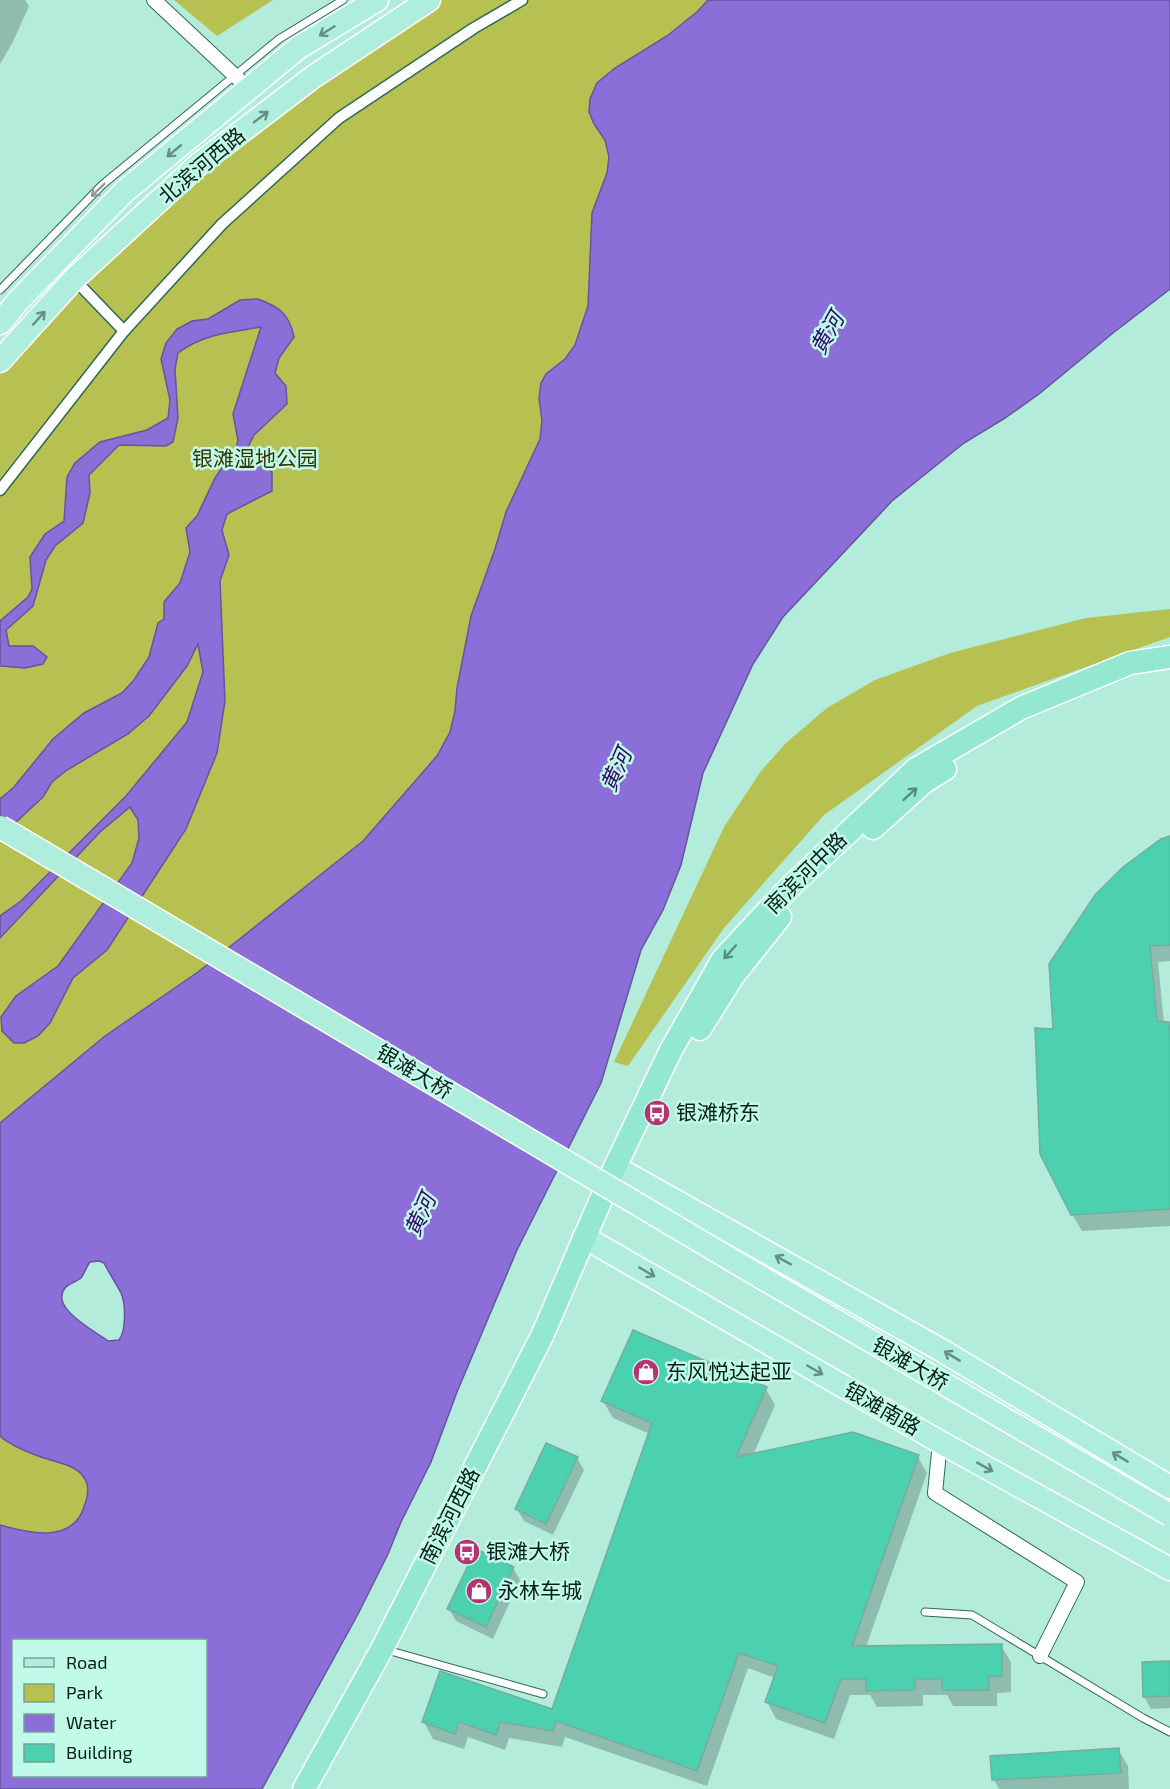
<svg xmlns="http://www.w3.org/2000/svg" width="1170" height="1789" viewBox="0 0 1170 1789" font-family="'Exo 2','Noto Sans SC',sans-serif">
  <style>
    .green { fill: #b6c152 }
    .water { fill: #8b6ed7; stroke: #63569e; stroke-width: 1.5; fill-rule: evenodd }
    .shadow { fill: #0003 }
    .building { fill: #4bd0b0; stroke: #76ad9d; stroke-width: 1.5 }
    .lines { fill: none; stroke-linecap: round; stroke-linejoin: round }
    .service-casing { stroke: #306657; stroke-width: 9 }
    .pedestrian-casing { stroke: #306657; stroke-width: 13 }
    .minor-casing { stroke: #306657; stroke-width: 16 }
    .primary-casing { stroke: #fff; stroke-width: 25 }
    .trunk-casing { stroke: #fff; stroke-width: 25 }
    .service { stroke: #fff; stroke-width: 7 }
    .pedestrian { stroke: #fff; stroke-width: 10 }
    .minor { stroke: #fff; stroke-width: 14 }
    .primary { stroke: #afeedd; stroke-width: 22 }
    .trunk { stroke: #94e8d2; stroke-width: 22 }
    .primary-bridge-casing { stroke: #fff; stroke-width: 25; stroke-linecap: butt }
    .primary-bridge { stroke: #afeedd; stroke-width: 22 }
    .oneway { stroke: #639084 }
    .oneway2 { stroke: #8f9a97 }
    .oneway3 { stroke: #558d7e }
    .labels { text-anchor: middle; stroke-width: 5; stroke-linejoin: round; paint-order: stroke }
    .street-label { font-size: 21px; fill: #071e18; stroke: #c1fae8 }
    .park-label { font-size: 21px; fill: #343800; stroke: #c1fae8 }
    .poi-label { font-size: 21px; fill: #071e18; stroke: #c1fae8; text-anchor: start }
    .water-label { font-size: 22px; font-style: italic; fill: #33096b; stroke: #c1fae8 }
  </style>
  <rect width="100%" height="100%" fill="#b4ecdb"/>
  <g class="green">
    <polygon points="174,0 273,0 217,36"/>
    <polygon points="429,0 708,0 698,11 667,36 615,68 597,82 590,99 594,124 605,140 609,157 607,173 592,213 589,306 575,345 565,359 546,374 539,398 542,421 540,439 506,512 457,688 455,711 450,732 437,756 363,841 198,972 105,1036 0,1123 0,361 199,164"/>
    <polygon points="1170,609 1170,637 977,706 824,815 724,928 628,1066 614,1062 724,827 761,771 786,743 827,708 875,680 950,653 1086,618"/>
    <path d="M0,1436c11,10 27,16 41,21 16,6 40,7 46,27 2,8 0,15 -3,23 -12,37 -56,26 -84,18z"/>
  </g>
  <g class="water">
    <path d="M708,0h462v289l-57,44 -74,61 -34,24 -41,25 -72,58 -109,116 -30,47 -50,109 -22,92 -18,45 -22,40 -40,133 -84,167 -60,142 -26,70 -30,60 -13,32 -30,60 -96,175h-262v-264c28,8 72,19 84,-18 3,-8 5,-15 3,-23 -6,-20 -30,-21 -46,-27 -14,-5 -30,-11 -41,-21v-313l105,-87 93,-64 165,-131 74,-85 13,-24 5,-21 2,-23 14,-72 24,-67 11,-37 34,-73 2,-18 -3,-23 2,-15 5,-9 19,-15 10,-14 13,-39 4,-93 15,-40 2,-16 -4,-17 -11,-16 -5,-12 1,-13 7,-16 18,-15 52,-32 31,-25zM99,1261l5,2c5,10 12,20 17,30 5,11 5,38 -2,47l-11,1c-12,-9 -59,-33 -43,-53 4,-5 11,-6 16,-10 4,-5 5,-11 9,-16zM14,1640h192v136h-192z"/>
    <path d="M258,299c21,8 31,14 36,38l-15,21 -4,15 11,13 1,18 -33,31 -7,14 4,9 21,14v19l-45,23 -5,16 7,25 -9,26 5,120 -8,52 -31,76 -79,121 -34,28 -23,45 -12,13 -14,7h-10l-12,-12 -1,-14 15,-21 42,-30 74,-103 7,-25 -1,-18 -8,-13 -30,25 -100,106v-22l21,-15 105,-105 61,-74 16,-50 -5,-28 -11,22 -38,50 -21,18 -61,36 -15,12 -9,15 -43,40v-38l14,-12 39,-48 31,-26 38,-20 12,-13 15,-23 9,-34 6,-4v-17l16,-19 10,-31 -4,-24 11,-12 18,-38 21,-30 2,-8 -5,-26 28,-87c-30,5 -58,7 -83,26l-3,16 3,49 -5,24 -7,4 -47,-1 -30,30 1,18 -7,30 -28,23 -9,14 -13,46 -27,24 3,16h24l14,11 -4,7 -18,4 -25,-2v-45l28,-24 4,-8 -2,-32 15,-23 19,-13 3,-44 8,-14 25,-21 47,-12 21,-12 2,-18 -9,-41 5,-16 11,-14 15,-8 16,-2 32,-19z"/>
  </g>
  <g class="shadow">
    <polygon points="0,0 25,0 29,6 13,42 0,64"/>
    <polygon points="1170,838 1170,961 1158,962 1164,1023 1168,1023 1170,1027 1170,1226 1082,1231 1072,1214 1055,1031"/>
    <polygon points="766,1389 775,1405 753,1455 918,1457 927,1473 866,1647 1001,1646 1011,1662 1011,1692 997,1693 997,1706 953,1706 947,1695 923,1695 923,1706 877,1707 870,1695 850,1695 834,1739 776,1719 767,1702 775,1678 748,1668 707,1786 565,1737 562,1747 509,1738 505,1750 468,1737 464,1749 433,1739 424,1722 553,1711 650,1434 613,1418 603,1401"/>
    <polygon points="577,1458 584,1470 553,1535 524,1521 517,1509"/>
    <polygon points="513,1568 520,1580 493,1639 456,1621 449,1609"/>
    <polygon points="1170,1663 1170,1708 1151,1709 1144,1697"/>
    <polygon points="1118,1749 1128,1766 1129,1789 999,1789 994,1780"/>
  </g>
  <g class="building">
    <polygon points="1170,836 1170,945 1150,946 1157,1021 1169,1022 1170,1039 1170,1209 1071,1215 1040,1154 1035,1028 1053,1029 1049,964 1095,895 1123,867 1161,839"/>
    <polygon points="633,1330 767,1387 736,1457 853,1432 919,1455 852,1646 1002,1644 1002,1676 989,1677 989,1690 942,1690 942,1679 915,1679 915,1690 866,1691 866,1679 841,1679 825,1723 765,1702 778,1666 739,1653 697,1771 556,1721 553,1731 500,1722 496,1735 459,1722 455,1734 422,1722 440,1671 552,1709 652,1423 601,1401"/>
    <polygon points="546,1443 578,1457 546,1524 515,1509"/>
    <polygon points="476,1549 514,1567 486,1627 447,1609"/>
    <polygon points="1170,1661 1170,1696 1143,1697 1142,1662"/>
    <polygon points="1119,1748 1121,1773 992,1780 990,1756"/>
  </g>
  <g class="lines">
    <defs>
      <g id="service">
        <polyline points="0,290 102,185 279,39 343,0"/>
        <polyline points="925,1612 972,1615 1143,1718 1170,1732"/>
        <polyline points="387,1650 543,1694"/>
      </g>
      <g id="pedestrian">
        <polyline points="74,279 124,331"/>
        <polyline points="0,490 124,331 222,224 339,118 474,28 522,0"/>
      </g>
      <g id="minor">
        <polyline points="154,0 249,89"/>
        <polyline points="940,1442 935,1493 1077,1582 1040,1656"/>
      </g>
      <g id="primary">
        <polyline points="0,323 18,301 125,191 298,48 377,0"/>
        <polyline points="0,361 74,279 199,164 313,77 429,0"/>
        <polyline points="615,1167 941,1350 1170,1487"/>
        <polyline points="584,1237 940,1442 1170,1569"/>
      </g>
      <g id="trunk">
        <polyline points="873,828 924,782 945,769"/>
        <polyline points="700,1029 733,976 780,917"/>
        <polyline points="304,1789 382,1649 542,1336 615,1167 671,1050 723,959 790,887 916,769 1021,708 1130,663 1170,657"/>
      </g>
    </defs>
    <use href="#service" class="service-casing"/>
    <use href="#pedestrian" class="pedestrian-casing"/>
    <use href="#minor" class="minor-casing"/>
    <use href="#primary" class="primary-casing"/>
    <use href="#trunk" class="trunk-casing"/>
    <use href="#service" class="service"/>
    <use href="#pedestrian" class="pedestrian"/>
    <use href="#minor" class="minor"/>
    <use href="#primary" class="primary"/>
    <use href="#trunk" class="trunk"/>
    <defs>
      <polyline id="primary-bridge" points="0,827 764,1279 1170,1515"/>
    </defs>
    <use href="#primary-bridge" class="primary-bridge-casing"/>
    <use href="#primary-bridge" class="primary-bridge"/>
  </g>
  <defs><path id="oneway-shaft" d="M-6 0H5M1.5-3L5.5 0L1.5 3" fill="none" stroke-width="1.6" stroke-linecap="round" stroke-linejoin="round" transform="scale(1.5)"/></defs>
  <g class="oneway">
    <use href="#oneway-shaft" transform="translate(327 31) rotate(148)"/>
    <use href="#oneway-shaft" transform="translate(261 117) rotate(-37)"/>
    <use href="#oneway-shaft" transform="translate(174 151) rotate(140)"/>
    <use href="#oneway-shaft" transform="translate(39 318) rotate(-48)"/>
    <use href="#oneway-shaft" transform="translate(783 1260) rotate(-151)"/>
    <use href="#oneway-shaft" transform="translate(647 1272) rotate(30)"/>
    <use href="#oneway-shaft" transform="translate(952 1356) rotate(-149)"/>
    <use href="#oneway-shaft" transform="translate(815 1370) rotate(30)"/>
    <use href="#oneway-shaft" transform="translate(1120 1457) rotate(-149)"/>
    <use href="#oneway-shaft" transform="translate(985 1467) rotate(29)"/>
  </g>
  <use class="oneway2" href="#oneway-shaft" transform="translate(98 190) rotate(136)"/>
  <g class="oneway3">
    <use href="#oneway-shaft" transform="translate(910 794) rotate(-42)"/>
    <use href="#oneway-shaft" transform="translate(730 952) rotate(132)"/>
  </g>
  <defs>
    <symbol id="bus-disc" viewBox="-11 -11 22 22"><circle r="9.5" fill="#b73175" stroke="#c1fae8"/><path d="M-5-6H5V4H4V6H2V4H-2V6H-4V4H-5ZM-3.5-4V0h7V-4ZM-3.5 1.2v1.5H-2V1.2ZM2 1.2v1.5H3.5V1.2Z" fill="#fff"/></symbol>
    <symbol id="shop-disc" viewBox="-11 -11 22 22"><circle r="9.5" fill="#b73175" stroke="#c1fae8"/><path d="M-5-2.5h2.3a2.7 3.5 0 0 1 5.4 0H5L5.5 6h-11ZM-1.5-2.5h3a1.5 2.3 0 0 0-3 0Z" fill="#fff"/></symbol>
  </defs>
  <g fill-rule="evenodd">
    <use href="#bus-disc" x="642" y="1098" width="30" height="30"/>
    <use href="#shop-disc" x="631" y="1357" width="30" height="30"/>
    <use href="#bus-disc" x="452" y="1537" width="30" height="30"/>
    <use href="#shop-disc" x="464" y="1576" width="30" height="30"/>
  </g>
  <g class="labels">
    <g class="street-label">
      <text transform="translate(202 166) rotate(-40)" y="7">北滨河西路</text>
      <text transform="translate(806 873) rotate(-45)" y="7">南滨河中路</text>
      <text transform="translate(414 1072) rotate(31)" y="7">银滩大桥</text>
      <text transform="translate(910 1364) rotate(30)" y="7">银滩大桥</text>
      <text transform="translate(882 1409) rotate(30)" y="7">银滩南路</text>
      <text transform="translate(450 1516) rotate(-63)" y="7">南滨河西路</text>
    </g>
    <g class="park-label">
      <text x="255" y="466">银滩湿地公园</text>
    </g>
    <g class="poi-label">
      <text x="676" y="1120">银滩桥东</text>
      <text x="666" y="1379">东风悦达起亚</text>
      <text x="486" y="1559">银滩大桥</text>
      <text x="498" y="1598">永林车城</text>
    </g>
    <g class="water-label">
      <text transform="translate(827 333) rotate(-61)" y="8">黄河</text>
      <text transform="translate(616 770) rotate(-66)" y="8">黄河</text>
      <text transform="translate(420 1215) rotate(-66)" y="8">黄河</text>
    </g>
  </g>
  <rect x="12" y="1639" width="195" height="138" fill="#c1fae8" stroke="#77a295" stroke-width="1.5"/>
  <rect x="24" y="1658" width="30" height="9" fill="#afeedd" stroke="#77a295" stroke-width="1.5"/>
  <text x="66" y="1669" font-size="18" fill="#071e18">Road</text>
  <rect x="24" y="1684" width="30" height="18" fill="#b6c152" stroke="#77a295" stroke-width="1.5"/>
  <text x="66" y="1699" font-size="18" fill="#071e18">Park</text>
  <rect x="24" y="1714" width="30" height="18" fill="#8b6ed7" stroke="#77a295" stroke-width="1.5"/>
  <text x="66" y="1729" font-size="18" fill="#071e18">Water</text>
  <rect x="24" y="1744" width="30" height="18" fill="#4bd0b0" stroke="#77a295" stroke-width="1.5"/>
  <text x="66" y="1759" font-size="18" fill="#071e18">Building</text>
</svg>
